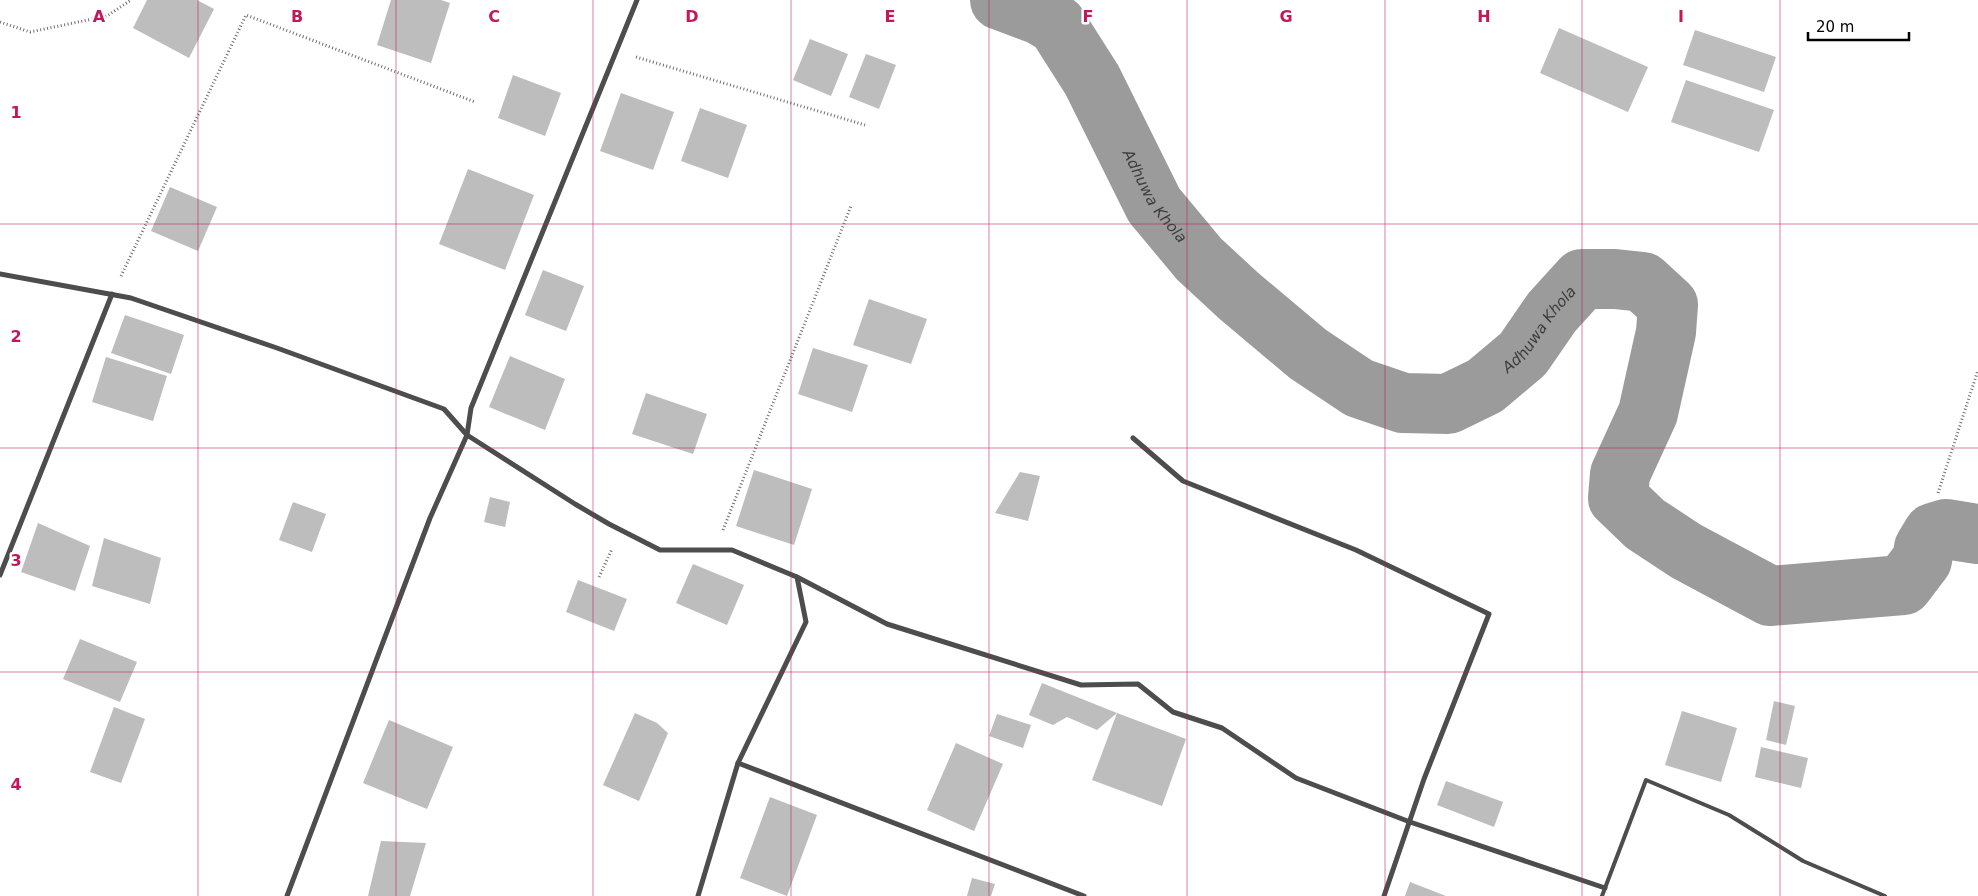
<svg xmlns="http://www.w3.org/2000/svg" width="1978" height="896" viewBox="0 0 1978 896" font-family="'DejaVu Sans',sans-serif">
  <style>
    .lines { fill: none; stroke-linecap: round; stroke-linejoin: round }
    .river { stroke: #9b9b9b; stroke-width: 60 }
    .building { fill: #bdbdbd }
    .path { stroke: #6f6f6f; stroke-width: 3; stroke-dasharray: 1 2.5; stroke-linecap: butt }
    .lane { stroke: #4d4d4d; stroke-width: 4 }
    .street { stroke: #4d4d4d; stroke-width: 5 }
    .grid { fill: none; stroke: #c2185b; stroke-width: 1; stroke-opacity: 0.55 }
    .labels { text-anchor: middle; stroke-width: 5; stroke-linejoin: round; paint-order: stroke }
    .water-label { font-size: 15px; font-style: italic; fill: #3c3c3c; stroke: #fff }
    .grid-label { font-size: 16px; text-anchor: middle; font-weight: bold; fill: #c2185b; stroke: #fff; stroke-width: 5; stroke-linejoin: round; paint-order: stroke }
  </style>
  <rect width="100%" height="100%" fill="#fff"/>
  <g class="lines">
    <path class="river" id="s1" d="M1000,0l40,15 17,10 35,55 62,125 45,54 40,37 69,58 51,34 44,15 45,1 37,-18 38,-32 29,-42 30,-33h33l28,3 25,23 -2,27 -18,81 -28,61 -2,24 27,26 41,27 84,45 133,-11 19,-25 2,-12 9,-15 13,-4 32,5"/>
  </g>
  <g class="building">
    <polygon points="147,0 197,0 214,9 189,58 133,28"/>
    <polygon points="391,0 441,0 450,3 431,63 377,45"/>
    <polygon points="1559,28 1648,67 1628,112 1540,73"/>
    <polygon points="1695,30 1776,57 1764,92 1683,65"/>
    <polygon points="810,39 848,54 831,96 793,80"/>
    <polygon points="866,54 896,65 879,109 849,97"/>
    <polygon points="513,75 561,93 545,136 498,118"/>
    <polygon points="1686,80 1774,110 1759,152 1671,122"/>
    <polygon points="621,93 674,112 653,170 600,151"/>
    <polygon points="700,108 747,125 728,178 681,161"/>
    <polygon points="468,169 534,195 505,270 439,244"/>
    <polygon points="170,187 217,207 198,251 151,231"/>
    <polygon points="543,270 584,286 566,331 525,315"/>
    <polygon points="869,299 927,319 911,364 853,345"/>
    <polygon points="125,315 184,335 171,374 111,353"/>
    <polygon points="813,348 868,365 852,412 798,394"/>
    <polygon points="510,356 565,379 545,430 489,407"/>
    <polygon points="106,357 167,376 153,421 92,402"/>
    <polygon points="646,393 707,414 693,454 632,434"/>
    <polygon points="754,470 812,489 794,545 736,526"/>
    <polygon points="1020,472 1040,476 1028,521 995,513"/>
    <polygon points="490,497 510,502 505,527 484,522"/>
    <polygon points="293,502 326,514 312,552 279,540"/>
    <polygon points="38,523 90,546 75,591 21,572"/>
    <polygon points="104,538 161,558 150,604 92,586"/>
    <polygon points="693,564 744,585 727,625 676,603"/>
    <polygon points="578,580 627,599 614,631 566,612"/>
    <polygon points="80,639 137,662 120,702 63,679"/>
    <polygon points="1042,683 1117,713 1186,739 1162,806 1092,780 1117,713 1097,730 1067,717 1053,725 1029,715"/>
    <polygon points="1774,701 1795,706 1786,745 1766,740"/>
    <polygon points="114,707 145,719 121,783 90,772"/>
    <polygon points="1682,711 1737,728 1721,782 1665,765"/>
    <polygon points="635,713 657,723 668,733 639,801 603,785"/>
    <polygon points="997,714 1031,725 1023,748 989,736"/>
    <polygon points="389,720 453,747 427,809 363,783"/>
    <polygon points="956,743 1003,764 974,831 927,810"/>
    <polygon points="1761,747 1808,758 1801,788 1755,777"/>
    <polygon points="1446,781 1503,802 1494,827 1437,805"/>
    <polygon points="770,797 817,815 787,896 740,878"/>
    <polygon points="381,841 426,843 410,896 368,896"/>
    <polygon points="972,878 995,884 991,896 967,896"/>
    <polygon points="1410,882 1446,896 1405,896"/>
  </g>
  <g class="lines">
    <g class="path">
      <polyline points="0,22 30,32 107,16 131,0"/>
      <polyline points="636,57 865,125"/>
      <polyline points="121,276 246,15 475,102"/>
      <polyline points="1938,493 1978,370"/>
      <polyline points="723,530 851,206"/>
      <polyline points="599,577 612,549"/>
    </g>
    <polyline class="lane" points="1602,896 1646,780 1729,815 1803,861 1885,896"/>
    <g class="street">
      <polyline points="0,274 131,298 277,348 444,409 467,435 575,504 609,524 660,550 732,550 797,577 806,622 738,763 698,896"/>
      <polyline points="1133,438 1183,481 1356,550 1489,614 1424,779 1384,896"/>
      <polyline points="0,575 112,294"/>
      <polyline points="797,577 887,624 1081,685 1138,684 1173,712 1222,728 1296,778 1410,822 1605,888"/>
      <polyline points="738,763 1084,896"/>
      <polyline points="287,896 430,518 467,435 471,408 637,0"/>
    </g>
  </g>
  <path class="grid" d="M198,0v896M396,0v896M593,0v896M791,0v896M989,0v896M1187,0v896M1385,0v896M1582,0v896M1780,0v896M0,224h1978M0,448h1978M0,672h1978"/>
  <g class="labels">
    <g class="water-label">
      <text dy="5" stroke="none"><textPath href="#s1" startOffset="260">Adhuwa Khola</textPath></text>
      <text dy="5" stroke="none"><textPath href="#s1" startOffset="755">Adhuwa Khola</textPath></text>
    </g>
  </g>
  <g class="grid-label">
    <text x="99" y="22">A</text>
    <text x="297" y="22">B</text>
    <text x="494" y="22">C</text>
    <text x="692" y="22">D</text>
    <text x="890" y="22">E</text>
    <text x="1088" y="22">F</text>
    <text x="1286" y="22">G</text>
    <text x="1484" y="22">H</text>
    <text x="1681" y="22">I</text>
    <text x="16" y="118">1</text>
    <text x="16" y="342">2</text>
    <text x="16" y="566">3</text>
    <text x="16" y="790">4</text>
  </g>
  <path d="M1808 32v8h101v-8" fill="none" stroke="#000000" stroke-width="2.5"/>
  <text x="1816" y="32" font-size="15" fill="#000000" stroke="#ffffff" stroke-width="4" paint-order="stroke">20 m</text>
</svg>
